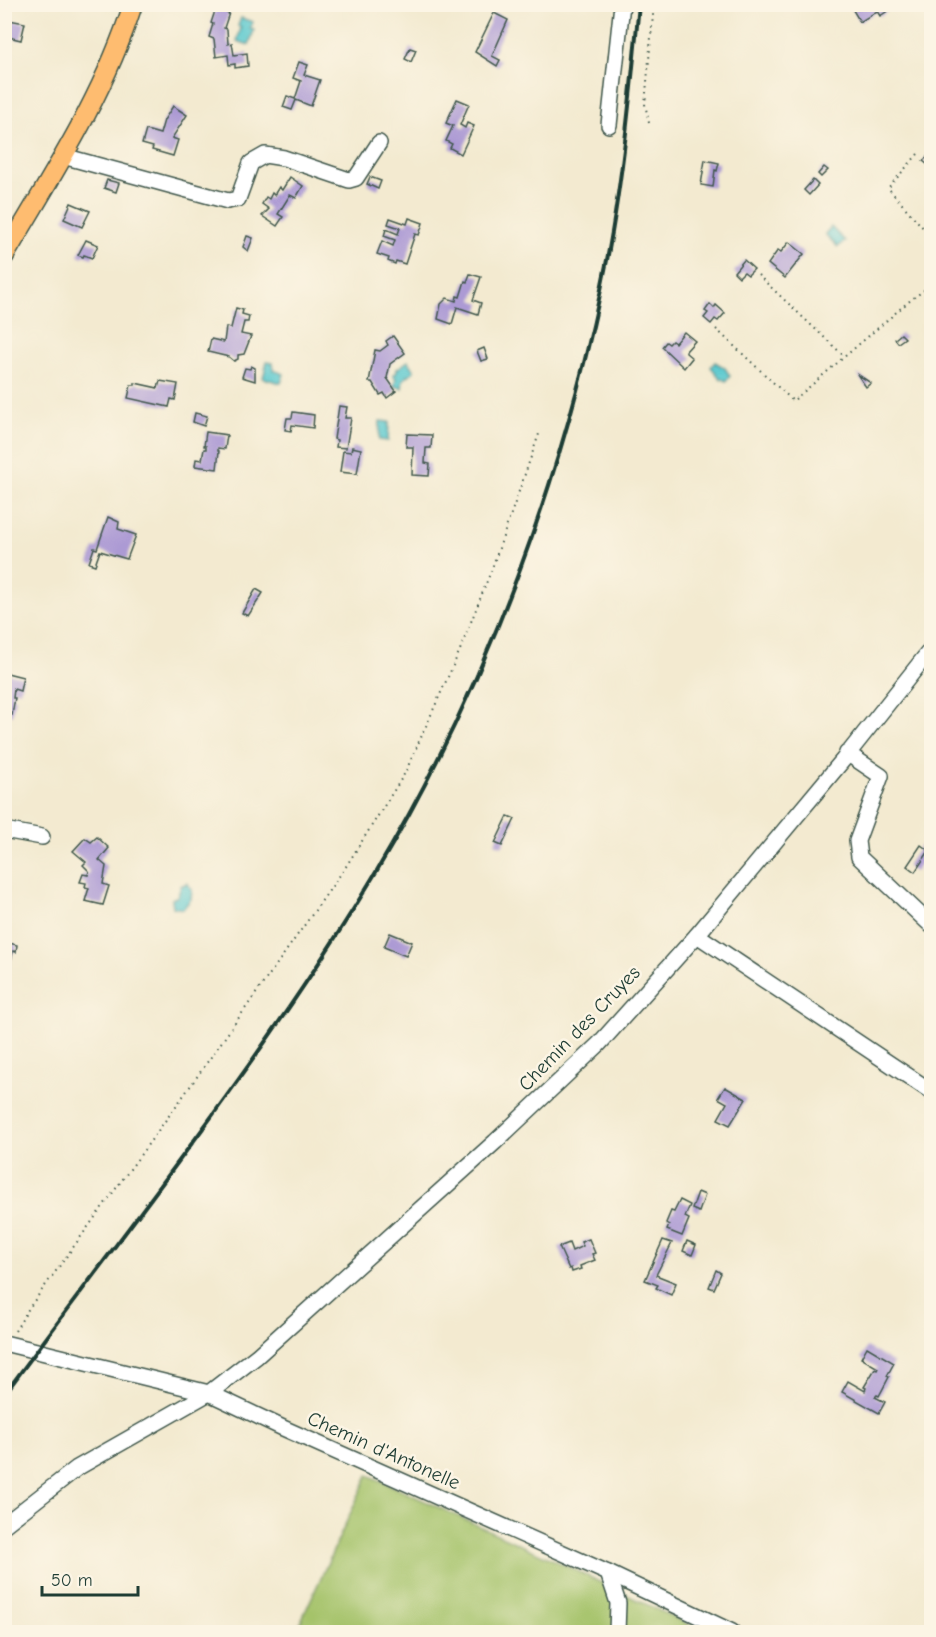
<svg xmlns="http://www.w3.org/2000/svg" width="936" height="1637" viewBox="0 0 936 1637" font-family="'Comic Neue',sans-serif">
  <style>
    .green { fill: #a5c36b; stroke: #628050; stroke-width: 1.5 }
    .water { fill: #5bc9cf; stroke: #3d8382; stroke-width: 1.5 }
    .building { fill: #ac9ad4 }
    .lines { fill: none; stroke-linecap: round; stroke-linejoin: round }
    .minor-casing { stroke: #3f574b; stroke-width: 18 }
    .major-casing { stroke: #3f574b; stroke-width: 21 }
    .path { stroke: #3f574b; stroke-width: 2; stroke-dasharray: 1.5 4.5; stroke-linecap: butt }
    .minor { stroke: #fff; stroke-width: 15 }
    .major { stroke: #febc70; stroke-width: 18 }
    .rail { stroke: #1f3d34; stroke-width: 4 }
    .labels { text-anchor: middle; stroke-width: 5; stroke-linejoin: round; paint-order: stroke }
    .street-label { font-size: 20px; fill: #1f3d34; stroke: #fcf5e5 }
  </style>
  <rect width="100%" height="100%" fill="#fcf5e5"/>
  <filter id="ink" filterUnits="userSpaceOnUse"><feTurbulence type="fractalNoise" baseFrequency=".0167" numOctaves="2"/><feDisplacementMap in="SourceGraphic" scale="12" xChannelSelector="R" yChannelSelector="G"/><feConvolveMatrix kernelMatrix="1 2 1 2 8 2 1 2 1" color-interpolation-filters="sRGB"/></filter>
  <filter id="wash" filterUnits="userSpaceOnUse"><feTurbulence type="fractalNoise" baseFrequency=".008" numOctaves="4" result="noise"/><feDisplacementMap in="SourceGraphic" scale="24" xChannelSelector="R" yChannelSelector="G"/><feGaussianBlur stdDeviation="1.35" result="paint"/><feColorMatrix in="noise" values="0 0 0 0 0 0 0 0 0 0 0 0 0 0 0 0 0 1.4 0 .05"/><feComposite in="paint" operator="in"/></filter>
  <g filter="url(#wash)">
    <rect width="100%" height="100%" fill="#f3ead0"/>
    <polygon class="green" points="368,1475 558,1562 704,1632 296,1632"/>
    <g class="water">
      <polygon points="241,18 253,22 250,29 254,30 249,45 237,41 241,28 238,26"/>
      <polygon points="831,227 845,241 838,247 825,234"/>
      <polygon points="408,361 414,371 403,380 402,388 394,386 396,378 393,376 393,374 396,374 397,369"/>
      <polygon points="267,362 273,363 273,370 284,374 281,383 263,378"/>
      <polygon points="715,362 725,368 730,376 726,381 720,378 711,367"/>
      <polygon points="380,421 389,422 388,441 379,440"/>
      <polygon points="187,883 192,890 191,899 183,909 173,907 172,899 178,896 181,886"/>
    </g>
    <g id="blocks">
      <g class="building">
        <polygon points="851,4 885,4 889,10 880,16 877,11 860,22 850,5"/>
        <polygon points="216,8 229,13 224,28 227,29 228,44 232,43 234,55 247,53 248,66 235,68 235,64 229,65 228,55 216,57 214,39 209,37 213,24 211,23"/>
        <polygon points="494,13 508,20 492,56 500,60 497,66 475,52"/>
        <polygon points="4,19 25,23 21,40 4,36"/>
        <polygon points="410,48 416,50 411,62 405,59"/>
        <polygon points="299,62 308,65 304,75 320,80 311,106 296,100 292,110 283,107 287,96 295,99 301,81 293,78"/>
        <polygon points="457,99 469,104 460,125 465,128 467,123 474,126 461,154 450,148 452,144 446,141 453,126 446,123"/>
        <polygon points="173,106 187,115 172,138 178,140 173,156 152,150 153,147 142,144 146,130 160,134 164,120"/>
        <polygon points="932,152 932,168 923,161"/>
        <polygon points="705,160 719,163 717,171 715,170 713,187 701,185"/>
        <polygon points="824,167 828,170 821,177 818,174"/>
        <polygon points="290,177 303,186 296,198 290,195 278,214 283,217 277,226 262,216 269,209 262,204 266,197 269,199 272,193 274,195 279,187 282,190"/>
        <polygon points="370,177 381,181 378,189 367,184"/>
        <polygon points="107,180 119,183 116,192 104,188"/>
        <polygon points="813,180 818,185 809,195 804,190"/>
        <polygon points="71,203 90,211 82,227 64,219"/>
        <polygon points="390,218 407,224 409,218 423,223 419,235 415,234 405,264 396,261 395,264 388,261 389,258 377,254 382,241 393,246 395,240 384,236 386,229 398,234 400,228 388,224"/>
        <polygon points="247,236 253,238 248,251 243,247"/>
        <polygon points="86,240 98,245 92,258 84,255 83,257 78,255"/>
        <polygon points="789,242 804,254 785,278 768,264 778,250 781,252"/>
        <polygon points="744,260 754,269 748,275 744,272 739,277 734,272"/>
        <polygon points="470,274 481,277 473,300 481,303 478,314 457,307 452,324 438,319 441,304 447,298 456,301 457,296 460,297 465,281 467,282"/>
        <polygon points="710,304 714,308 716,305 725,313 718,321 715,319 711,324 704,318 708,313 705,311"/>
        <polygon points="236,308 243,310 242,314 249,316 248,322 244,322 241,334 251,336 244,354 238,355 238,359 234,361 229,357 208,352 211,339 224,342 226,327 231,328"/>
        <polygon points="684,332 695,341 686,351 686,353 692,358 684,368 662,347 666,342 669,344 672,341 675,343"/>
        <polygon points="901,334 905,338 898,343 895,339"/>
        <polygon points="393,336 405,353 390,364 387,378 396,391 387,398 384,393 380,395 372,382 369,382 375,350 380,351 388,345 386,341"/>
        <polygon points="484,348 488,359 481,361 477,351"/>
        <polygon points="251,366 255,368 255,381 242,377 245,368 250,369"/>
        <polygon points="857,374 871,383 866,387"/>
        <polygon points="160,381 178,384 175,400 171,399 169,407 128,398 131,385 135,385 135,383 158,388"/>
        <polygon points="339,406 347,407 345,418 351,418 346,448 336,447 337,440 334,439"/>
        <polygon points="293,412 314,415 313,428 292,425 291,431 285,430 287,418 292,418"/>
        <polygon points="195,413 207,416 204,426 193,422"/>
        <polygon points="206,432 227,435 225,449 218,448 218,451 219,451 217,469 195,466 196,459 202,460 204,449 206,449 206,446 204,446"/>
        <polygon points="407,434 432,435 431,448 426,448 425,463 430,464 429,476 412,475 413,447 406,447"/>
        <polygon points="352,447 361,449 357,474 340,472 343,451 351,452"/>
        <polygon points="108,517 119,522 118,529 136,535 127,559 100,551 95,565 89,563 94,548 97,549"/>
        <polygon points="256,589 263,593 248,616 242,613"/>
        <polygon points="7,673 23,677 20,691 14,689 13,698 15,698 12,715 4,713 4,681"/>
        <polygon points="508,816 515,819 502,846 495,843"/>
        <polygon points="97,837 109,848 99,860 106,866 103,884 109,886 103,905 85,901 89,888 85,887 86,883 80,882 83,874 88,875 89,871 83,865 86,862 73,851 85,838 91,842"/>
        <polygon points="921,845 929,851 915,872 907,866"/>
        <polygon points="390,933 412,942 406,956 384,947"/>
        <polygon points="9,943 17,945 16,952 13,951 8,975 4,974 4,945 9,946"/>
        <polygon points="725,1087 746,1099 730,1125 718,1119 727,1103 718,1098"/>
        <polygon points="698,1192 705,1195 699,1212 692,1209"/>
        <polygon points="680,1200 690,1205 685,1217 689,1219 682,1236 667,1230 669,1225 666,1223 671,1211 674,1212"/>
        <polygon points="589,1239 595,1253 592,1254 595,1260 580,1266 581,1269 572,1272 571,1268 569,1269 559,1247 569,1243 572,1251 583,1246 581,1242"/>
        <polygon points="663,1240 672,1243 656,1275 676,1283 671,1295 656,1288 658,1285 645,1280"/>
        <polygon points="687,1241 696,1245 692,1255 683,1251"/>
        <polygon points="716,1270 721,1273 714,1289 709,1287"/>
        <polygon points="867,1347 894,1363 887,1376 889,1377 879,1396 877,1395 875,1397 885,1402 879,1413 842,1392 848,1381 865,1391 866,1388 864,1387 875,1369 877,1370 878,1368 861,1358"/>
      </g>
    </g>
  </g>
  <g filter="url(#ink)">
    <use href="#blocks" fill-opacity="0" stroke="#3f574b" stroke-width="1.5"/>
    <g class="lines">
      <defs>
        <g id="minor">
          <polyline points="609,125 622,4"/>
          <polyline points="63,156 228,201 238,199 251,163 265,155 284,158 349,180 356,178 379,143"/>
          <polyline points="847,753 881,776 857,841 859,857 932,926"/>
          <polyline points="4,830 42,837"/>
          <polyline points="697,935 932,1092"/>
          <polyline points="4,1343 209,1393 283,1428 608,1573 732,1632"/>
          <polyline points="4,1525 77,1468 209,1393 257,1356 495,1142 599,1044 697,935 843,760 932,648"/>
          <polyline points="608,1573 618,1603 617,1632"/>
        </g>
        <path id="major" d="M4,257c48,-82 100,-161 129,-253"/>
      </defs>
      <use href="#minor" class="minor-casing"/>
      <use href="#major" class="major-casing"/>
      <g class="path">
        <polyline points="649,123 645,104 654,4"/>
        <polyline points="918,154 888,188 932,238"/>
        <polyline points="758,275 845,357"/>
        <polyline points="716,329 793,401 907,303 932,284"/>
        <polyline points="15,1331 29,1308 184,1095 345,868 405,773 460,650 491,571 539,434"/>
      </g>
      <use href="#minor" class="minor"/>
      <use href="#major" class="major"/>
      <path class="rail" d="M4,1395c126,-172 262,-339 372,-523 110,-184 190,-401 231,-612 16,-84 24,-170 32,-256"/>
    </g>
  </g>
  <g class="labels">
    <g class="street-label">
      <text transform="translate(579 1028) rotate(-46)" y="7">Chemin des Cruyes</text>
      <text transform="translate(384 1450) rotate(24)" y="7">Chemin d'Antonelle</text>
    </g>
  </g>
  <rect width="936" height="1637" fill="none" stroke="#fcf5e5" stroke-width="24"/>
  <path d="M42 1586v9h96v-9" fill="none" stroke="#1f3d34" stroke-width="3"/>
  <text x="51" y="1586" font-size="18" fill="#1f3d34" stroke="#fcf5e5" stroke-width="4.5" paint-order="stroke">50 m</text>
</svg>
